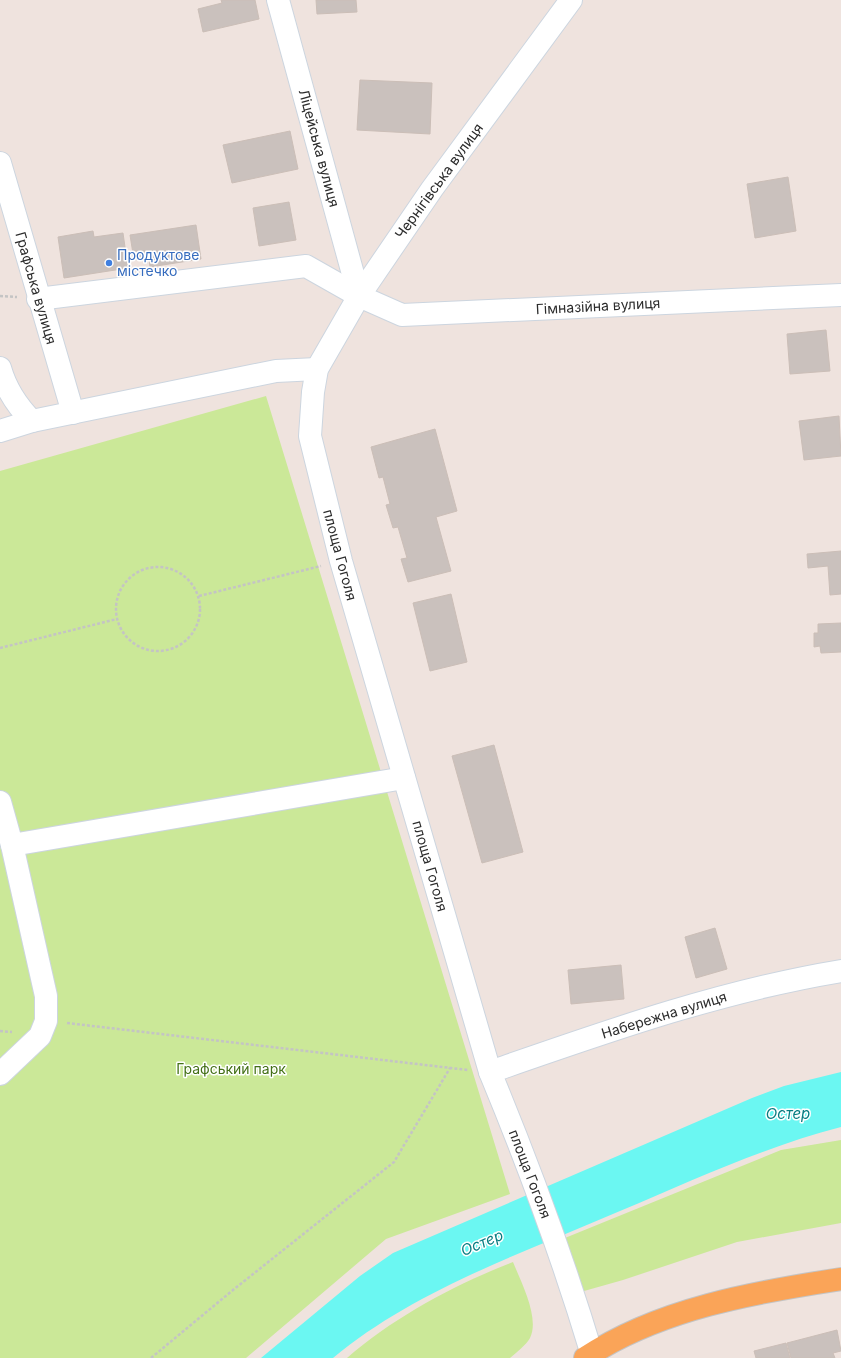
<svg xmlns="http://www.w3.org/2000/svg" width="841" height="1358" viewBox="0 0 841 1358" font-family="Inter,sans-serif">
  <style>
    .green { fill: #cbe898 }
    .water { fill: #6bf7f2 }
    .building { fill: #cac1bd; stroke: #cbbeb7 }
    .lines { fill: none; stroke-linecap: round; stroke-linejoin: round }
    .minor-casing { stroke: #ccd5df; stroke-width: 24 }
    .major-casing { stroke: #c4c4c4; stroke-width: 24 }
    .path { stroke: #c4c4c4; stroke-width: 2.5; stroke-dasharray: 3 2; stroke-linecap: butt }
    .minor { stroke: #fff; stroke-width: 22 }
    .major { stroke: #faa458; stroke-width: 22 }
    .shop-dot { fill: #3f7fe0; stroke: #fff; stroke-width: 1.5 }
    .labels { text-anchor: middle; stroke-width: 3; stroke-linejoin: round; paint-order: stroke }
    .street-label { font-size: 14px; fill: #2c2c2c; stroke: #fff }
    .shop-label { font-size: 14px; fill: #366cbe; stroke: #fff; text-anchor: start }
    .park-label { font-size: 14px; fill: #437016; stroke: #fff }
    .water-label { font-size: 15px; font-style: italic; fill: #087d82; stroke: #fff }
  </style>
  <rect width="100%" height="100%" fill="#efe3de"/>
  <g class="green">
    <polygon points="266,396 510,1194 386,1239 246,1358 0,1358 0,471"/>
    <polygon points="841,1140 841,1223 737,1242 623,1280 577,1293 560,1240 781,1150"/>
    <path d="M513,1262c8,20 27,56 17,76 -4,7 -14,15 -20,20h-163c47,-41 109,-74 166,-96z"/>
  </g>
  <path class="water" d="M841,1072v55c-77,20 -148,53 -221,84 -95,41 -207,80 -287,147h-72l99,-82 33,-23 359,-155 32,-12z"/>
  <g class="building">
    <polygon points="221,0 255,0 259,19 203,32 198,9 222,3"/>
    <polygon points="316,0 356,0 357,12 317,14"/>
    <polygon points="360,80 432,83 430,134 357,130"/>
    <polygon points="290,131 298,169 232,183 223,145"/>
    <polygon points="788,177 796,231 755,238 747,184"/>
    <polygon points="289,202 296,240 259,246 253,208"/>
    <polygon points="196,225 201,259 150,267 149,258 134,260 130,235"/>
    <polygon points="93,231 94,237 123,233 128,268 64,278 58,237"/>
    <polygon points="826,330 830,371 790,374 787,334"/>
    <polygon points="839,416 841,456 804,460 799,421"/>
    <polygon points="435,429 457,511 436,517 451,571 408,582 401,559 407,558 398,527 393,528 386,505 390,504 383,477 379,478 371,447"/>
    <polygon points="841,551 841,594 830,595 828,566 808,568 807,554"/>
    <polygon points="451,594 467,662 430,671 413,603"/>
    <polygon points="841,623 841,652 821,653 820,646 814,647 814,633 818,633 818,624"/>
    <polygon points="494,745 523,852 482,863 452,756"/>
    <polygon points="715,928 727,969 696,978 685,937"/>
    <polygon points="621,965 624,999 571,1004 568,970"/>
    <polygon points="837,1330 841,1351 833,1353 835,1358 791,1358 787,1343"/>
    <polygon points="786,1343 790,1358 756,1358 754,1351"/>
  </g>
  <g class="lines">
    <defs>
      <g id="minor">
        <polyline points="278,0 359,296"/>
        <path d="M571,0l-139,189 -73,107 -42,73 -4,23 -3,44 31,125 149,511c39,94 74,189 103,286"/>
        <polyline points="0,163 73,413"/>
        <polyline points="38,299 306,266 359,296 402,315 841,295"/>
        <path d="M0,368c6,21 17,38 32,53"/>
        <polyline points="0,431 32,421 276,371 317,369"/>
        <polyline points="0,802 12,845 46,996 46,1021 40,1036 0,1074"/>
        <polyline points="12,845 404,778"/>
        <path d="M490,1072c115,-40 230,-81 351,-101"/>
      </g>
      <path id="major" d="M585,1358c73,-49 170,-66 256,-79"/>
    </defs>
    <use href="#minor" class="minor-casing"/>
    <use href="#major" class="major-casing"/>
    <g class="path">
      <polyline points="0,296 17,297"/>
      <circle cx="158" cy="609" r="42"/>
      <polyline points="199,596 321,566"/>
      <polyline points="0,648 117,619"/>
      <polyline points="67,1023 468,1070"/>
      <polyline points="0,1031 12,1032"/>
      <polyline points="151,1358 233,1290 394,1162 450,1068"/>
    </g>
    <use href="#minor" class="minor"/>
    <use href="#major" class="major"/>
  </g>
  <circle class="shop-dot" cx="109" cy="263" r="4"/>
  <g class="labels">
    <g class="street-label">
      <text transform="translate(319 148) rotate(75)" y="5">Ліцейська вулиця</text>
      <text transform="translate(439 181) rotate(-54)" y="5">Чернігівська вулиця</text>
      <text transform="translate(36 288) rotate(74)" y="5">Графська вулиця</text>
      <text transform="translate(598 306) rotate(-3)" y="5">Гімназійна вулиця</text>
      <text transform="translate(340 555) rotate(75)" y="5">площа Гоголя</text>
      <text transform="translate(430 866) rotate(74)" y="5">площа Гоголя</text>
      <text transform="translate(664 1015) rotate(-17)" y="5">Набережна вулиця</text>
      <text transform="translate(530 1174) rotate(69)" y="5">площа Гоголя</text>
    </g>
    <g class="shop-label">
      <text x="117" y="260">Продуктове<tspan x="117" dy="16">містечко</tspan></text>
    </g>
    <g class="park-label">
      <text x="231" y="1074">Графський парк</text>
    </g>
    <g class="water-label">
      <text x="788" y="1119">Остер</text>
      <text transform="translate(482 1243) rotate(-23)" y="5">Остер</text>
    </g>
  </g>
</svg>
